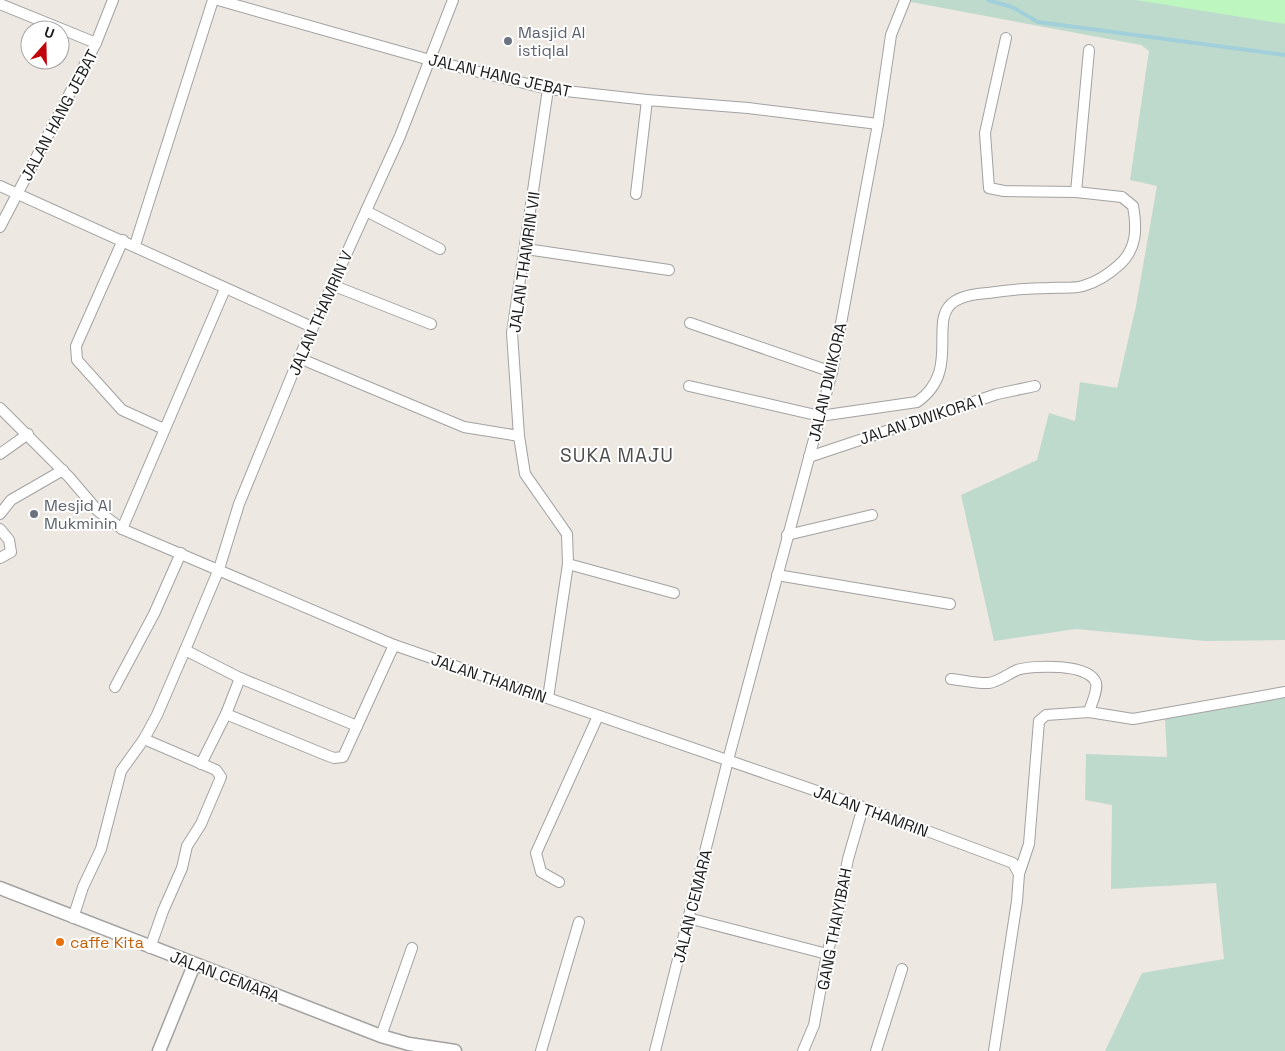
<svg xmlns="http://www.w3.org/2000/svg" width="1285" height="1051" viewBox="0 0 1285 1051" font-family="'Space Grotesk',sans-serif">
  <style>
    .wetland { fill: #bedacc }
    .park { fill: #bdf7bf }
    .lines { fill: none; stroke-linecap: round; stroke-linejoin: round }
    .stream { stroke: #a1d0da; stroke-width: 4 }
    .minor-casing { stroke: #a2a2a2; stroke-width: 12 }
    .tertiary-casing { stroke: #a2a2a2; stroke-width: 15 }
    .minor { stroke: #fff; stroke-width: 10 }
    .tertiary { stroke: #fff; stroke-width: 12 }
    .worship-dot { fill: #6b7280; stroke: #fff; stroke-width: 2 }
    .food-dot { fill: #e8710a; stroke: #fff; stroke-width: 2 }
    .labels { text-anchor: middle; stroke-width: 4; stroke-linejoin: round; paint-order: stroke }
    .worship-label { font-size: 16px; fill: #5b616d; stroke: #fff; text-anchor: start }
    .street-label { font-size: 16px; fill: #1b1b1b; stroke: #fff }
    .food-label { font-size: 16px; fill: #c56008; stroke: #fff; text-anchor: start }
    .quarter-label { font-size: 19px; letter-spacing: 1px; fill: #4e4e4e; stroke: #fff }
  </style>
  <rect width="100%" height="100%" fill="#ede8e1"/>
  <g class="wetland">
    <polygon points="900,0 1285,0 1285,640 1205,641 1076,629 994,641 961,495 1037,460 1049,413 1075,421 1080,382 1117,388 1136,306 1157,186 1130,180 1149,51 1141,45"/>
    <polygon points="1285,696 1285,1051 1105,1051 1142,973 1224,959 1216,883 1111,889 1112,805 1085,800 1086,754 1167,757 1165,718"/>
  </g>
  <polygon class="park" points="1136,0 1285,0 1285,24"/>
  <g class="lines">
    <polyline class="stream" points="988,0 1012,7 1038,22 1285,55"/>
    <defs>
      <g id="minor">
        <polyline points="218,0 430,60 548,89 647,100 748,108 878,124"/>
        <polyline points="0,4 96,43"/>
        <polyline points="548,89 512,333 519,436 525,474 567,534 568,564 548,698"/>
        <polyline points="0,186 312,327"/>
        <polyline points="1076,192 1089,50"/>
        <polyline points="636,194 647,100"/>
        <polyline points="366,211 440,249"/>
        <polyline points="0,227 96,43 113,0"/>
        <polyline points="123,240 76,346 77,360 122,410 164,429"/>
        <polyline points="135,245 213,0"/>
        <polyline points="526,249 669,270"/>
        <polyline points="332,285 431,324"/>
        <polyline points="690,323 832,372"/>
        <polyline points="299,358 464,427 519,436"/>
        <path d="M689,386l131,30 97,-14c46,-32 9,-83 38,-101 10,-6 22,-7 33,-8 20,-3 40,-5 61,-5 11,-1 24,1 34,-2 14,-4 25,-11 36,-21 18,-16 18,-36 14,-59l-11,-9 -46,-5 -72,-1 -15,-3 -4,-55 21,-95"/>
        <polyline points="0,408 69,477 98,511 122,529 394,645 863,807 1013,863 1019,874 1017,901 994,1051"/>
        <polyline points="0,454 28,434"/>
        <polyline points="809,457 997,394 1035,386"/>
        <polyline points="0,514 11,500 63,470"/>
        <polyline points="0,529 9,540 11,552 0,558"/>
        <polyline points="122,529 225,289"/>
        <polyline points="787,535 872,515"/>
        <polyline points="568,564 674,593"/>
        <polyline points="777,575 950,604"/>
        <polyline points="185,650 240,678 226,714 201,764"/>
        <polyline points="240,678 357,726"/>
        <path d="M951,679c12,1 26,5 38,4 9,-1 19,-9 28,-13 16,-5 73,-7 79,13 2,8 -5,21 -7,29"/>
        <polyline points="115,687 154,614 181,553"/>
        <polyline points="226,714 326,755 334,758 343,757 394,645"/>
        <polyline points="144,739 216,770 221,777 201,824 187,846 182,868 163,911 150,948"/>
        <polyline points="1019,874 1029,844 1039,721 1046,715 1089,712 1133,719 1285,692"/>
        <polyline points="559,882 541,872 536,853 598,716"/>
        <polyline points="73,918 83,887 101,849 121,771 144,739 157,715 185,650 219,569 239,504 299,358 400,136 453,0"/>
        <polyline points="688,918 827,954"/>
        <polyline points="381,1036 412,948"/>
        <polyline points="541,1051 579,922"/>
        <polyline points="655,1051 728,760 832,372 878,124 891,35 905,0"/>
        <polyline points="803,1051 814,1025 827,954 837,918 848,859 863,807"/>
        <polyline points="876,1051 902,969"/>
      </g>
      <g id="tertiary">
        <polyline points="0,888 381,1036 409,1044 455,1051"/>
        <polyline points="159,1051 194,965"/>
      </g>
    </defs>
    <use href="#minor" class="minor-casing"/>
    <use href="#tertiary" class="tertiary-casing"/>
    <use href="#minor" class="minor"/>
    <use href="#tertiary" class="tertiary"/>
  </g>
  <g class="worship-dot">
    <circle cx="508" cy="41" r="5"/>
    <circle cx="34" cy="514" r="5"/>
  </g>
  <circle class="food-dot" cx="60" cy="942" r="5"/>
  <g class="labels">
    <g class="worship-label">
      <text x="518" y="38">Masjid Al<tspan x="518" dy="18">istiqlal</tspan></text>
      <text x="44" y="511">Mesjid Al<tspan x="44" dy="18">Mukminin</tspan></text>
    </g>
    <g class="street-label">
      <text transform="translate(500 75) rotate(13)" y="6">JALAN HANG JEBAT</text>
      <text transform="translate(59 115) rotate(-62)" y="6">JALAN HANG JEBAT</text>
      <text transform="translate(524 262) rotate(-82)" y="6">JALAN THAMRIN VII</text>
      <text transform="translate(320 313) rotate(-66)" y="6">JALAN THAMRIN V</text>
      <text transform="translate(827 382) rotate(-77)" y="6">JALAN DWIKORA</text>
      <text transform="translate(921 419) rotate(-18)" y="6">JALAN DWIKORA I</text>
      <text transform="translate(489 678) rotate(19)" y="6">JALAN THAMRIN</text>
      <text transform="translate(871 811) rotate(20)" y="6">JALAN THAMRIN</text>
      <text transform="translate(692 906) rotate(-76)" y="6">JALAN CEMARA</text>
      <text transform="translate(834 929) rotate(-79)" y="6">GANG THAIYIBAH</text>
      <text transform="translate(225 976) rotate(21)" y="6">JALAN CEMARA</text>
    </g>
    <g class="food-label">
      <text x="70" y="948">caffe Kita</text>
    </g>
    <g class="quarter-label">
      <text x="617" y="462">SUKA MAJU</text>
    </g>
  </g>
  <g transform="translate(45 45) rotate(20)"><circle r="24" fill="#ffffff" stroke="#a4a4a4"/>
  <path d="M0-4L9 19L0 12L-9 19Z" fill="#c1050d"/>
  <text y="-8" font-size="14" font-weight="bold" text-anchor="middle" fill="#1b1b1b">U</text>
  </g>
</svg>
